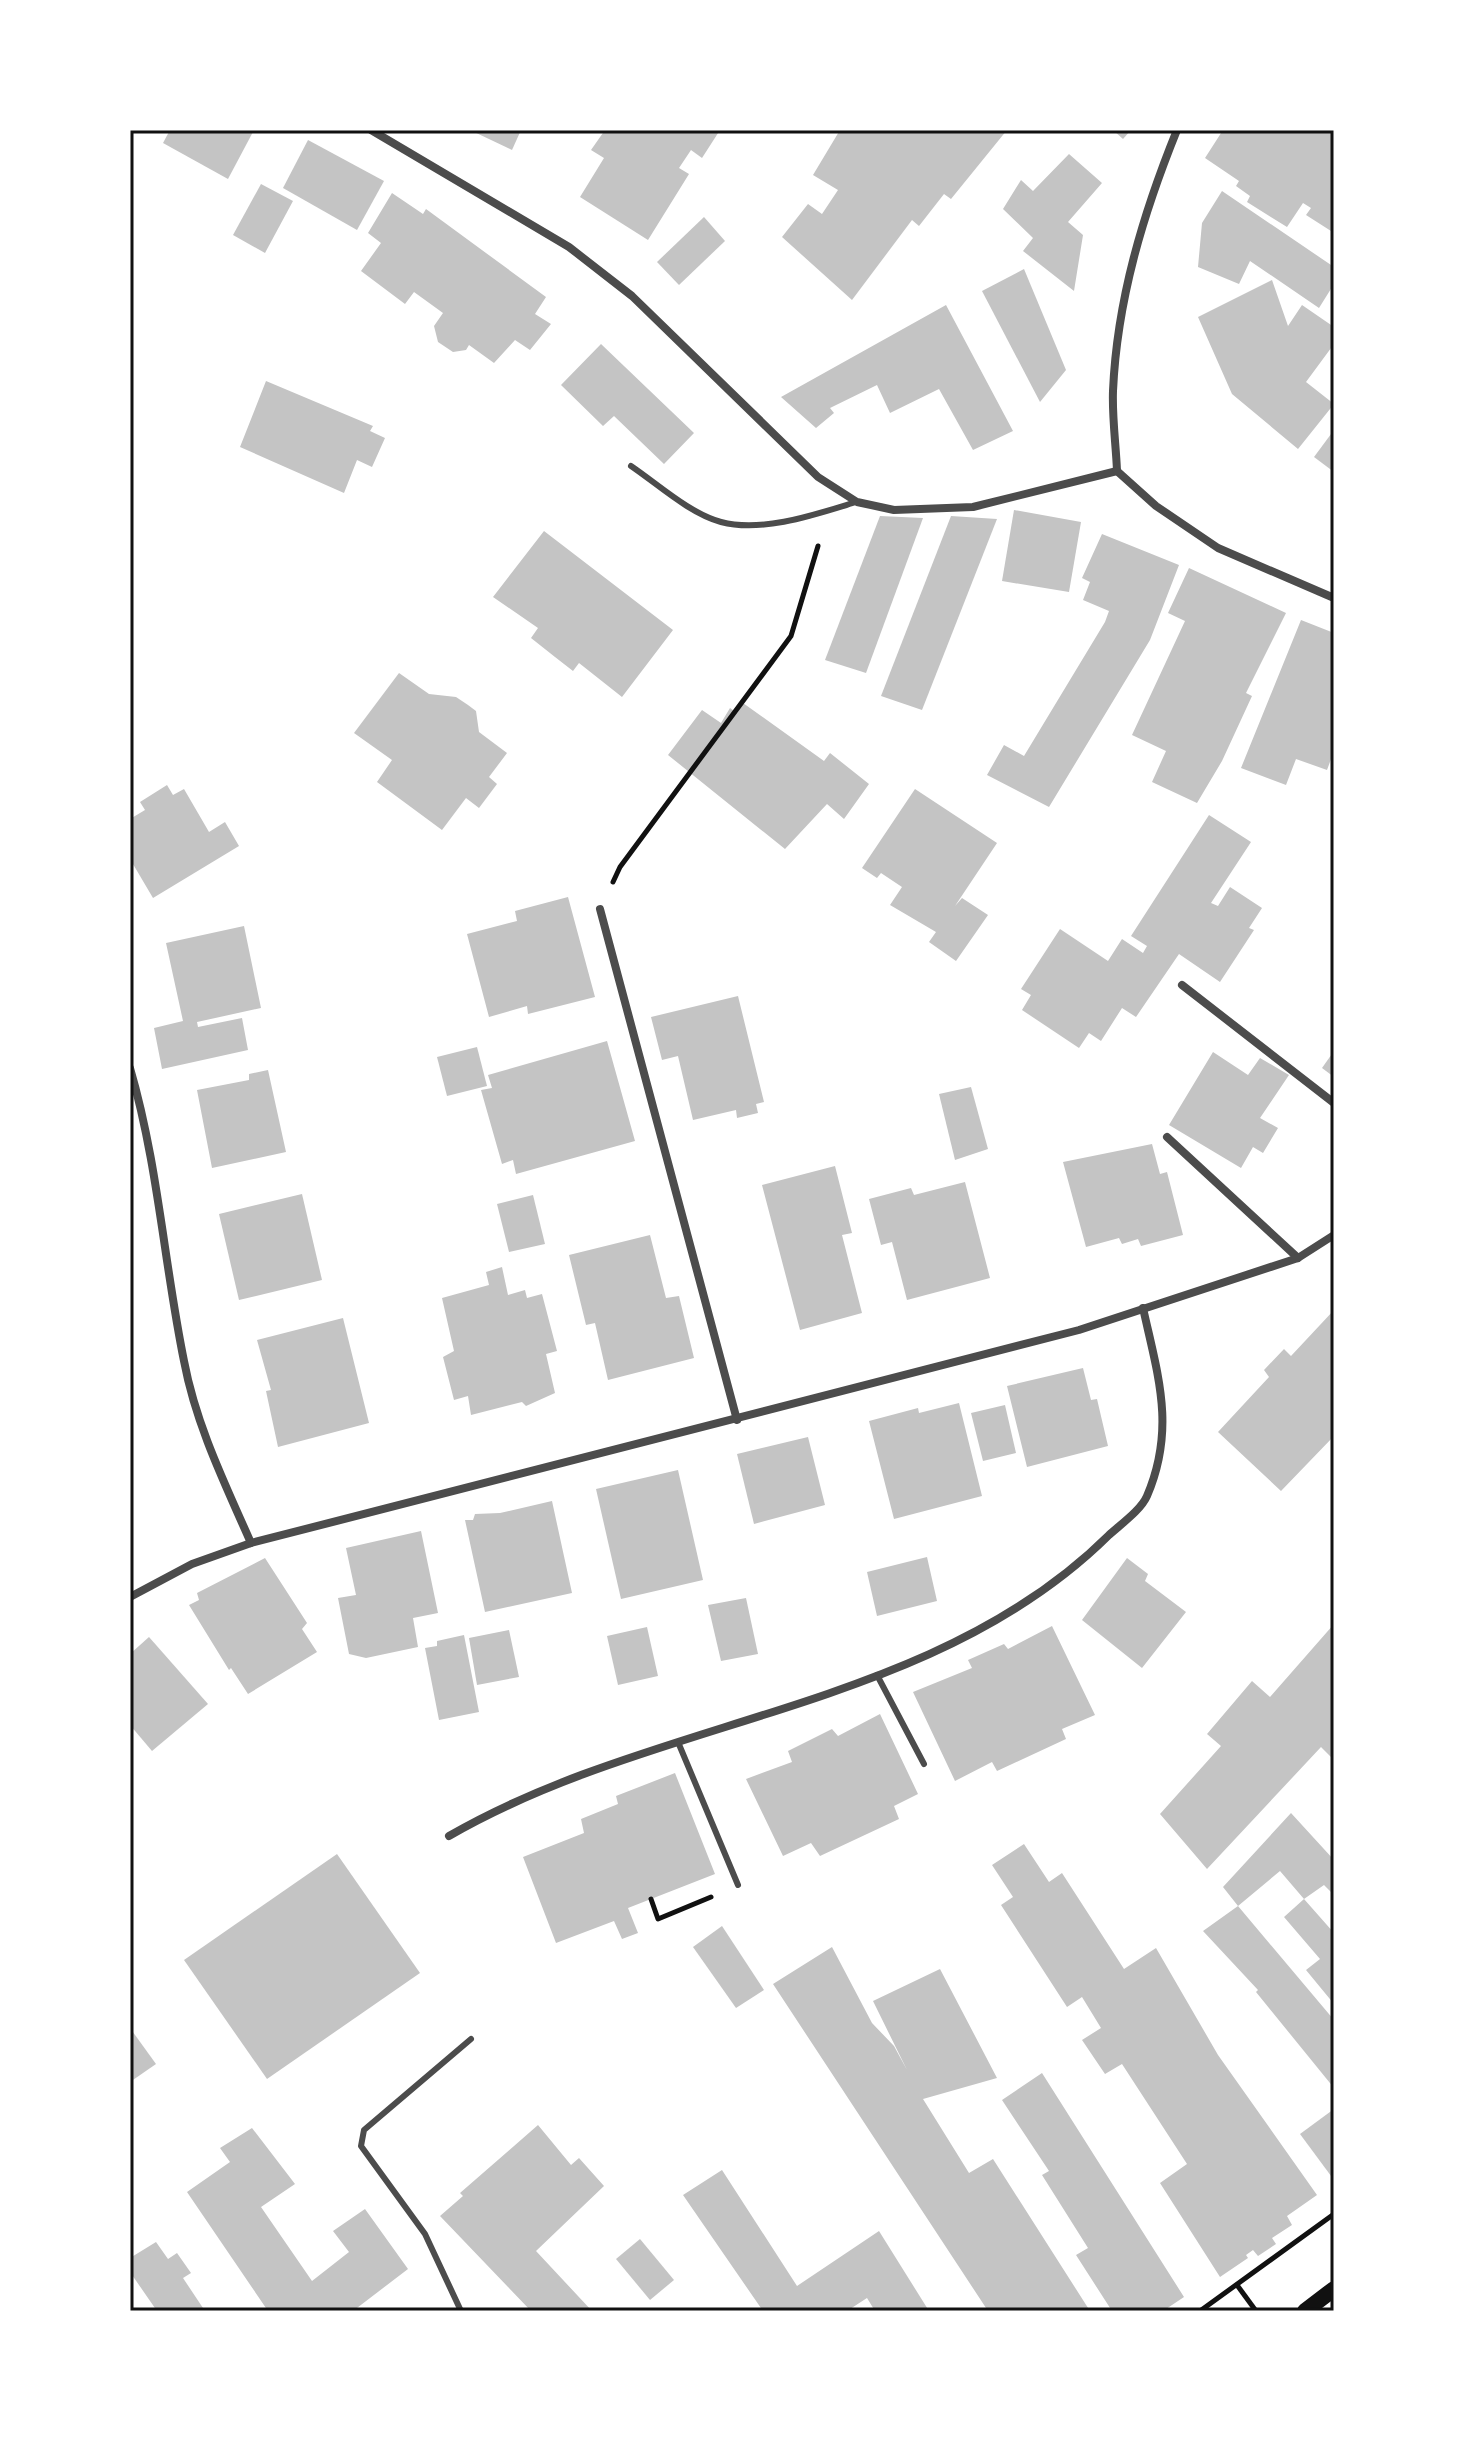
<svg xmlns="http://www.w3.org/2000/svg" width="1464" height="2441" viewBox="0 0 1464 2441" font-family="Commissioner,sans-serif">
  <style>
    .building { fill: #c4c4c4 }
    .lines { fill: none; stroke-linecap: round; stroke-linejoin: round }
    .path { stroke: #111; stroke-width: 5 }
    .service { stroke: #4c4c4c; stroke-width: 6 }
    .minor { stroke: #4c4c4c; stroke-width: 8 }
    .secondary { stroke: #111; stroke-width: 16 }
    .neatline { fill: none; stroke: #111; stroke-width: 3 }
  </style>
  <rect width="100%" height="100%" fill="#fff"/>
  <g class="building">
    <polygon points="170,130 254,130 228,179 163,143"/>
    <polygon points="470,130 521,130 512,150"/>
    <polygon points="605,130 720,130 702,158 691,150 679,168 689,174 648,240 580,197 604,158 591,150"/>
    <polygon points="840,130 1007,130 951,199 944,194 919,226 912,220 852,300 782,237 808,204 822,214 838,190 813,175"/>
    <polygon points="1113,130 1131,130 1123,139"/>
    <polygon points="1223,130 1334,130 1331,231 1306,215 1311,208 1303,203 1287,227 1247,202 1250,196 1236,186 1239,181 1205,158"/>
    <polygon points="308,140 384,181 357,230 283,188"/>
    <polygon points="1069,154 1102,183 1068,222 1083,235 1074,291 1023,251 1033,238 1003,209 1021,180 1033,191"/>
    <polygon points="261,184 293,201 265,253 233,235"/>
    <polygon points="1222,191 1334,267 1334,284 1319,308 1250,261 1239,284 1198,267 1202,223"/>
    <polygon points="392,193 423,214 426,209 546,297 535,314 551,324 530,350 515,340 494,363 469,345 466,350 453,352 438,342 434,326 443,313 414,292 405,304 361,271 381,243 368,233"/>
    <polygon points="704,217 725,241 679,285 657,262"/>
    <polygon points="1024,269 1066,370 1040,402 982,291"/>
    <polygon points="1272,280 1288,326 1302,305 1334,327 1334,344 1306,382 1334,404 1298,449 1232,394 1198,317"/>
    <polygon points="946,305 1013,431 973,450 939,389 890,413 877,385 830,408 834,413 816,428 781,397"/>
    <polygon points="601,344 694,433 664,464 614,416 603,426 561,385"/>
    <polygon points="266,381 373,426 370,431 385,438 372,467 357,460 344,493 240,447"/>
    <polygon points="1334,430 1334,472 1314,457"/>
    <polygon points="1014,510 1081,522 1069,592 1002,581"/>
    <polygon points="880,516 923,518 866,673 825,660"/>
    <polygon points="951,516 997,519 922,710 881,696"/>
    <polygon points="544,531 673,630 622,697 579,663 573,671 555,657 531,638 538,628 493,597"/>
    <polygon points="1102,534 1179,565 1150,640 1049,807 987,775 1004,745 1024,756 1105,622 1109,611 1083,600 1090,582 1082,578"/>
    <polygon points="1189,568 1286,613 1246,693 1252,696 1222,761 1197,803 1152,782 1166,751 1132,735 1185,621 1168,613"/>
    <polygon points="1301,620 1334,633 1334,751 1327,770 1296,759 1286,785 1241,768"/>
    <polygon points="399,673 429,694 456,697 468,705 476,711 479,732 507,753 489,777 497,784 479,808 466,798 442,830 377,782 392,760 354,733"/>
    <polygon points="743,703 824,761 830,753 869,784 844,819 827,804 785,849 668,755 702,710 721,723 730,708 737,713"/>
    <polygon points="167,785 173,795 184,789 209,832 225,822 239,846 153,898 130,859 130,819 145,810 140,802"/>
    <polygon points="915,789 997,843 955,906 962,898 988,915 956,961 929,942 936,932 890,905 902,887 881,873 877,878 862,868"/>
    <polygon points="1209,815 1251,842 1211,903 1218,906 1230,887 1262,908 1249,928 1254,930 1220,982 1179,954 1136,1017 1122,1008 1101,1041 1089,1033 1079,1048 1022,1010 1031,995 1021,989 1060,929 1108,961 1122,939 1143,953 1147,946 1131,936"/>
    <polygon points="568,897 595,997 528,1014 527,1006 489,1017 467,934 517,921 515,911"/>
    <polygon points="244,926 261,1008 197,1022 198,1027 242,1018 248,1050 162,1069 154,1028 183,1021 166,943"/>
    <polygon points="738,996 764,1102 756,1104 758,1113 737,1118 736,1110 693,1120 678,1056 662,1060 651,1017"/>
    <polygon points="607,1041 635,1141 516,1174 513,1160 502,1164 481,1090 492,1088 488,1075"/>
    <polygon points="477,1047 487,1086 447,1096 437,1057"/>
    <polygon points="1334,1051 1334,1077 1322,1068"/>
    <polygon points="1213,1052 1248,1075 1260,1058 1289,1075 1260,1118 1278,1128 1263,1153 1253,1147 1241,1168 1169,1125"/>
    <polygon points="268,1070 286,1152 212,1168 197,1090 249,1080 249,1074"/>
    <polygon points="971,1087 988,1149 955,1160 939,1094"/>
    <polygon points="1152,1144 1160,1174 1167,1172 1183,1235 1141,1246 1138,1239 1122,1244 1119,1238 1086,1247 1063,1162"/>
    <polygon points="835,1166 852,1233 842,1235 862,1313 800,1330 762,1185"/>
    <polygon points="965,1182 990,1278 907,1300 892,1242 881,1245 869,1199 911,1188 914,1195"/>
    <polygon points="302,1194 322,1280 239,1300 219,1214"/>
    <polygon points="533,1195 545,1244 509,1252 497,1204"/>
    <polygon points="650,1235 666,1298 679,1296 694,1358 608,1380 595,1323 586,1325 569,1255"/>
    <polygon points="502,1267 508,1295 525,1290 527,1298 542,1294 557,1351 546,1354 555,1393 526,1406 522,1402 471,1415 468,1396 454,1400 443,1357 454,1351 442,1298 489,1285 486,1272"/>
    <polygon points="1334,1310 1334,1436 1281,1491 1218,1432 1269,1377 1264,1370 1284,1349 1291,1356"/>
    <polygon points="343,1318 369,1423 278,1447 266,1391 271,1390 257,1340"/>
    <polygon points="1083,1368 1091,1400 1097,1399 1108,1446 1027,1467 1007,1386"/>
    <polygon points="959,1403 982,1496 894,1519 869,1421 918,1408 919,1413"/>
    <polygon points="1005,1405 1016,1453 983,1461 971,1413"/>
    <polygon points="808,1437 825,1505 754,1524 737,1454"/>
    <polygon points="678,1470 703,1580 621,1599 596,1489"/>
    <polygon points="552,1501 572,1593 485,1612 465,1520 473,1520 475,1514 500,1513"/>
    <polygon points="421,1531 438,1613 413,1618 418,1647 366,1658 349,1654 338,1598 356,1595 346,1548"/>
    <polygon points="927,1557 937,1601 877,1616 867,1572"/>
    <polygon points="265,1558 307,1623 302,1629 317,1652 248,1694 231,1668 229,1670 189,1605 199,1600 197,1593"/>
    <polygon points="1127,1558 1148,1574 1145,1581 1186,1612 1142,1668 1082,1620"/>
    <polygon points="746,1598 758,1654 721,1661 708,1605"/>
    <polygon points="1334,1624 1334,1760 1321,1747 1207,1869 1160,1814 1221,1746 1207,1734 1252,1681 1270,1697"/>
    <polygon points="1052,1626 1095,1715 1062,1729 1066,1739 997,1771 992,1762 955,1781 913,1692 972,1668 968,1660 1004,1644 1008,1649"/>
    <polygon points="647,1627 658,1676 618,1685 607,1636"/>
    <polygon points="509,1630 519,1677 477,1685 469,1638"/>
    <polygon points="464,1635 479,1712 439,1720 425,1648 437,1646 437,1641"/>
    <polygon points="149,1637 208,1704 152,1751 130,1725 130,1654"/>
    <polygon points="880,1714 918,1794 894,1806 899,1819 820,1856 811,1843 783,1856 746,1779 792,1762 788,1751 832,1729 838,1736"/>
    <polygon points="675,1773 715,1874 628,1908 638,1933 622,1939 614,1921 556,1943 523,1857 584,1833 581,1819 618,1804 616,1796"/>
    <polygon points="1291,1813 1334,1860 1334,1895 1324,1885 1304,1899 1334,1933 1334,2004 1306,1970 1320,1959 1284,1917 1304,1899 1280,1871 1238,1906 1223,1887"/>
    <polygon points="1024,1844 1049,1882 1062,1873 1124,1969 1156,1948 1218,2055 1317,2195 1287,2216 1292,2225 1272,2238 1276,2244 1258,2256 1253,2250 1246,2255 1248,2258 1220,2277 1160,2183 1187,2164 1122,2064 1105,2074 1082,2040 1101,2028 1082,1997 1067,2007 1001,1905 1013,1897 992,1865"/>
    <polygon points="337,1854 420,1973 267,2079 184,1960"/>
    <polygon points="1238,1906 1334,2020 1334,2088 1256,1992 1258,1990 1203,1931"/>
    <polygon points="722,1926 764,1990 736,2008 693,1947"/>
    <polygon points="832,1947 872,2023 894,2046 907,2070 873,2001 940,1969 997,2078 923,2099 969,2173 993,2159 1090,2311 988,2311 773,1984"/>
    <polygon points="130,2028 156,2064 130,2082"/>
    <polygon points="1042,2073 1184,2297 1163,2311 1112,2311 1076,2255 1088,2248 1042,2175 1049,2171 1002,2100"/>
    <polygon points="1334,2109 1334,2180 1300,2134"/>
    <polygon points="538,2125 571,2165 579,2158 604,2186 536,2251 592,2311 531,2311 440,2216 463,2196 460,2193"/>
    <polygon points="252,2128 295,2184 261,2207 312,2281 349,2252 333,2231 365,2209 408,2269 353,2311 268,2311 187,2192 230,2162 220,2148"/>
    <polygon points="722,2170 797,2286 879,2231 929,2311 875,2311 867,2298 847,2311 763,2311 683,2195"/>
    <polygon points="640,2239 674,2280 650,2300 616,2259"/>
    <polygon points="156,2242 168,2259 177,2253 191,2273 183,2278 205,2311 157,2311 130,2272 130,2258"/>
  </g>
  <g class="lines">
    <g class="path">
      <polyline points="613,882 620,867 791,636 818,546"/>
      <polyline points="651,1899 658,1919 711,1897"/>
      <polyline points="1237,2285 1256,2311"/>
      <polyline points="1200,2311 1334,2214"/>
    </g>
    <g class="service">
      <path d="M631,466c28,19 58,47 90,56 42,11 96,-8 135,-20"/>
      <polyline points="877,1675 924,1764"/>
      <polyline points="678,1742 738,1885"/>
      <polyline points="461,2311 425,2234 361,2146 364,2130 471,2039"/>
    </g>
    <g class="minor">
      <polyline points="371,130 569,247 632,296 818,477 857,502 894,510 973,507 1117,471"/>
      <path d="M1117,471c-1,-26 -5,-53 -4,-80 4,-91 30,-177 64,-261"/>
      <polyline points="1117,471 1156,506 1218,548 1334,598"/>
      <polyline points="600,909 737,1420"/>
      <polyline points="1182,985 1334,1103"/>
      <path d="M130,1068c28,96 34,195 54,293 12,64 41,123 67,182"/>
      <polyline points="1167,1137 1298,1258"/>
      <polyline points="130,1597 192,1564 251,1543 1079,1330 1298,1258 1334,1235"/>
      <path d="M449,1836c209,-121 483,-125 660,-301 12,-11 32,-25 38,-39 29,-68 11,-120 -4,-188"/>
    </g>
    <polyline class="secondary" points="1305,2311 1334,2289"/>
  </g>
  <rect width="1464" height="2441" fill="none" stroke="#ffffff" stroke-width="264"/>
  <rect x="132" y="132" width="1200" height="2177" class="neatline"/>
</svg>
